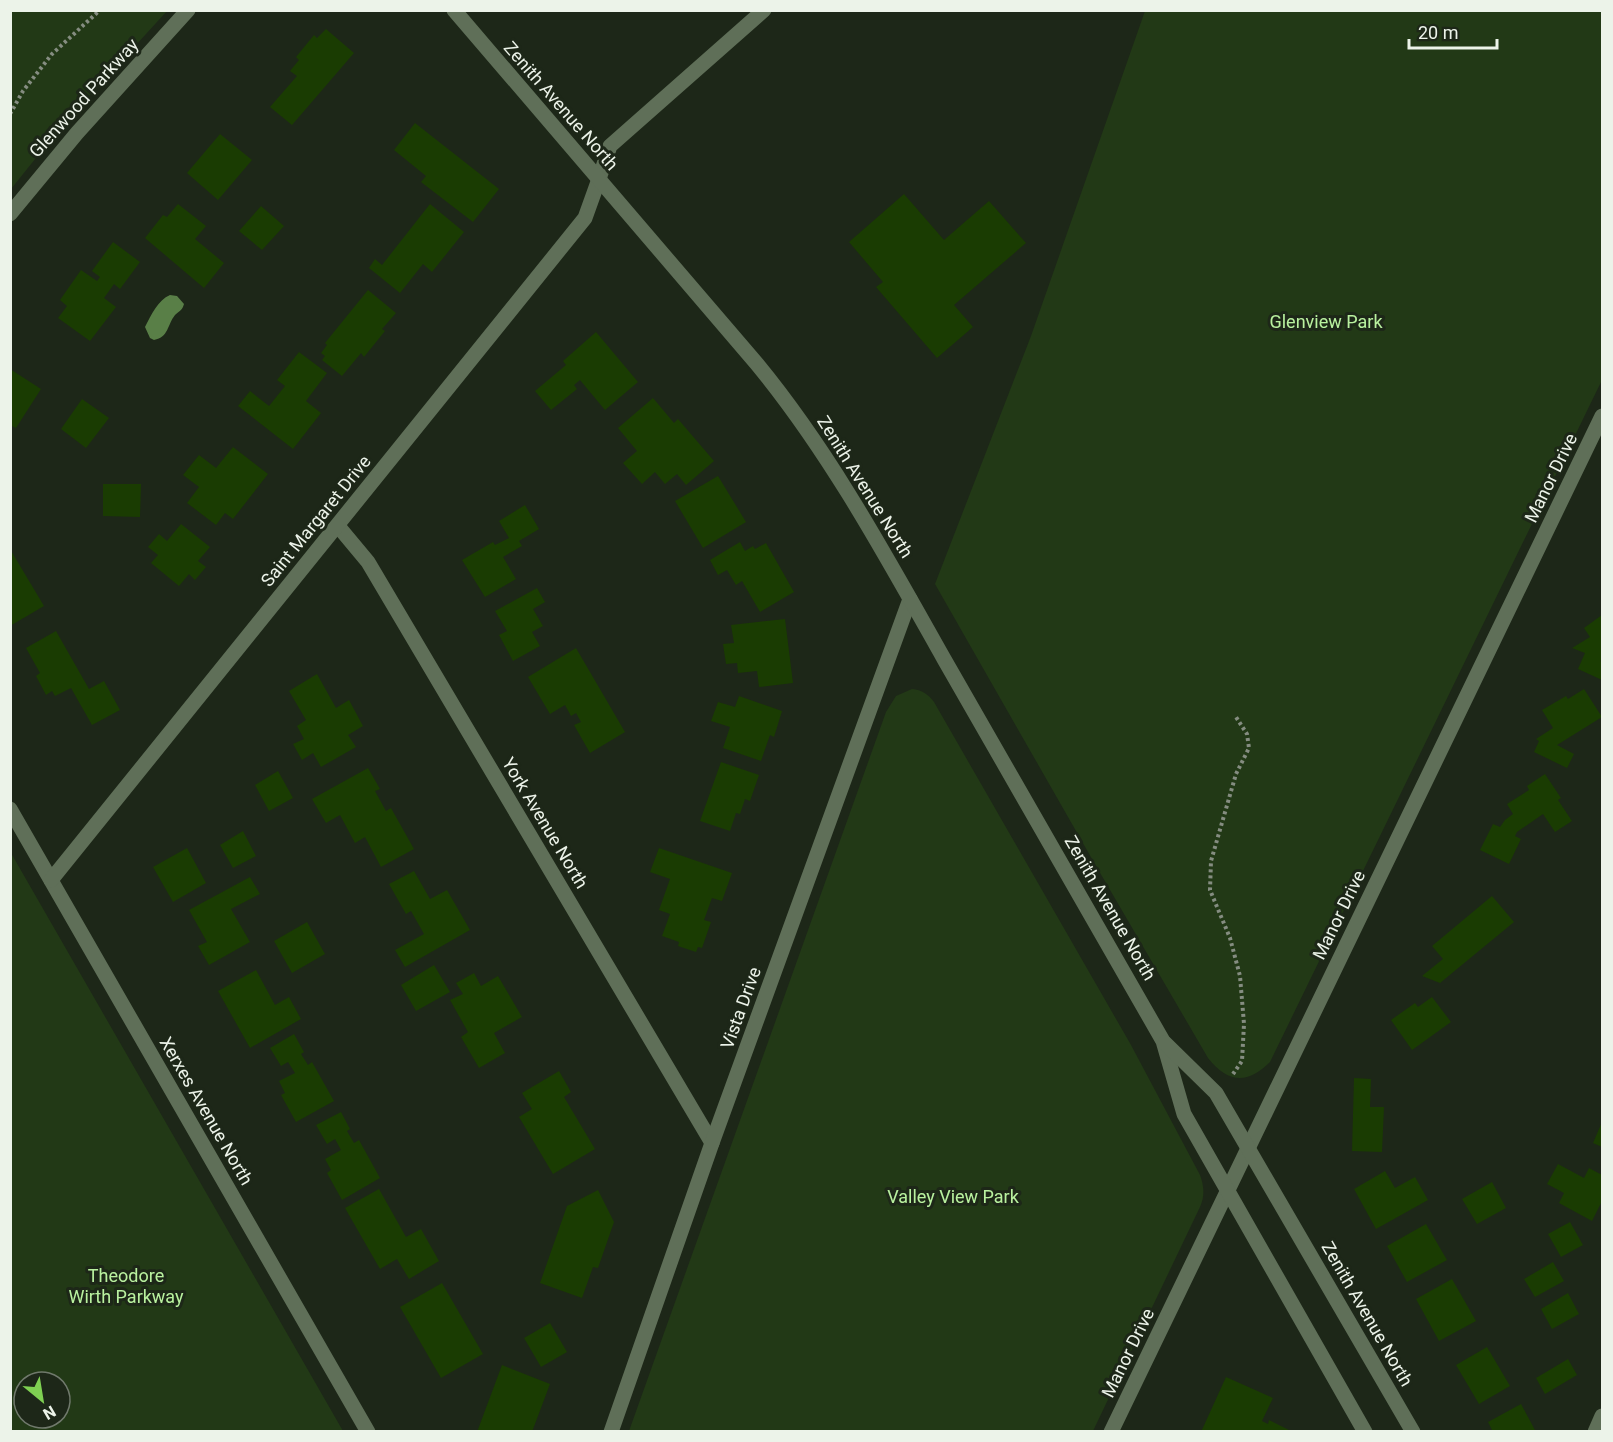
<svg xmlns="http://www.w3.org/2000/svg" width="1613" height="1442" viewBox="0 0 1613 1442" font-family="Roboto,sans-serif">
  <style>
    .green { fill: #223916; fill-rule: evenodd }
    .water { fill: #597f47 }
    .building { fill: #1a3c02 }
    .lines { fill: none; stroke-linecap: round; stroke-linejoin: round }
    .path { stroke: #858d81; stroke-width: 4; stroke-dasharray: 3 3; stroke-linecap: butt }
    .service { stroke: #5f6f58; stroke-width: 15 }
    .minor { stroke: #5f6f58; stroke-width: 15 }
    .tertiary { stroke: #5f6f58; stroke-width: 15 }
    .labels { text-anchor: middle; stroke-width: 6; stroke-linejoin: round; paint-order: stroke }
    .street-label { font-size: 18px; fill: #ecf3e9; stroke: #1d2718 }
    .park-label { font-size: 18px; fill: #b9f19f; stroke: #1d2718 }
  </style>
  <rect width="100%" height="100%" fill="#1d2718"/>
  <g class="green">
    <polygon points="11,10 167,11 60,128 11,189"/>
    <path d="M1145,11h457v369l-332,682c-23,23 -42,21 -62,-4l-116,-199 -157,-275 96,-248z"/>
    <path d="M912,689c10,1 16,5 22,13l197,343 69,130c4,11 5,21 0,32l-107,224h-464l257,-719 10,-16z"/>
    <path d="M11,853l332,578h-332zM24,1382h36v36h-36z"/>
  </g>
  <path class="water" d="M170,295l7,1 7,8c-2,7 -4,6 -9,11 -8,10 -6,22 -21,25l-4,-2 -5,-11c6,-12 13,-27 25,-32z"/>
  <g class="building">
    <polygon points="326,29 354,53 292,125 270,107 297,76 290,71 299,60 296,57 314,35 317,38"/>
    <polygon points="415,123 499,189 473,222 421,182 426,176 394,150"/>
    <polygon points="220,134 252,160 218,200 187,173"/>
    <polygon points="904,194 944,240 989,201 1026,243 954,305 973,327 937,358 876,287 883,282 849,242"/>
    <polygon points="178,204 206,226 195,239 224,263 204,288 145,238 163,215 167,217"/>
    <polygon points="430,204 464,232 432,272 423,264 400,293 369,268 375,259 382,265"/>
    <polygon points="261,206 284,226 262,250 239,231"/>
    <polygon points="113,242 140,262 120,289 114,284 104,298 116,307 90,341 58,318 67,306 60,300 81,270 97,281 100,277 92,271"/>
    <polygon points="368,290 396,313 382,329 385,331 364,357 361,353 342,376 322,360 325,356 321,353 327,345 325,343"/>
    <polygon points="596,332 638,382 605,410 580,380 574,385 577,389 551,410 535,391 566,365 563,361"/>
    <polygon points="299,352 327,373 306,401 321,413 293,449 238,406 250,391 269,406 285,386 277,380"/>
    <polygon points="10,369 41,389 16,428 10,425"/>
    <polygon points="653,398 674,423 678,419 714,461 686,485 677,474 665,484 655,472 642,484 623,463 637,451 618,428"/>
    <polygon points="82,399 109,418 86,448 61,429"/>
    <polygon points="233,447 268,474 233,519 225,513 216,525 187,503 199,487 183,475 199,455 216,468"/>
    <polygon points="718,476 746,522 703,548 675,501"/>
    <polygon points="103,484 141,484 140,517 103,516"/>
    <polygon points="525,505 539,529 519,541 522,546 503,557 516,579 485,597 462,560 493,542 495,545 509,538 499,521"/>
    <polygon points="181,524 210,547 198,561 206,567 195,580 189,574 179,586 151,563 158,555 148,547 159,534 167,541"/>
    <polygon points="740,542 745,551 753,546 755,549 766,543 794,592 760,612 742,581 736,585 727,570 718,575 710,560"/>
    <polygon points="10,549 44,606 10,626"/>
    <polygon points="537,588 545,602 533,609 543,626 532,632 540,646 513,661 499,635 507,631 495,611"/>
    <polygon points="1602,615 1602,660 1600,661 1602,662 1602,680 1578,669 1585,653 1572,648 1590,637 1584,628"/>
    <polygon points="785,619 793,683 759,687 757,671 738,673 737,663 726,664 723,644 734,643 731,625"/>
    <polygon points="56,631 89,689 104,681 120,710 92,725 71,688 55,696 52,691 46,695 36,676 40,673 26,648"/>
    <polygon points="576,648 625,732 590,753 574,725 581,722 576,713 571,716 565,705 550,714 528,677"/>
    <polygon points="317,674 336,708 349,700 363,726 348,735 356,747 321,767 313,753 302,760 293,744 304,739 297,726 306,720 289,691"/>
    <polygon points="1584,689 1602,717 1557,745 1574,754 1567,768 1534,752 1539,741 1536,739 1553,728 1542,710 1566,696 1568,699"/>
    <polygon points="739,696 782,711 774,737 770,735 761,761 723,748 730,727 711,721 718,702 735,707"/>
    <polygon points="721,762 759,775 750,801 745,799 740,814 736,813 730,831 700,821"/>
    <polygon points="368,768 380,789 375,791 386,811 391,808 414,849 381,867 365,837 355,843 340,815 326,823 312,799"/>
    <polygon points="278,771 293,798 269,811 255,785"/>
    <polygon points="1545,774 1561,798 1558,800 1572,821 1555,832 1543,814 1517,832 1515,836 1521,839 1509,864 1480,850 1493,824 1500,827 1505,820 1513,814 1507,804 1529,790 1527,786"/>
    <polygon points="243,831 256,856 233,868 220,845"/>
    <polygon points="187,848 206,883 173,902 153,867"/>
    <polygon points="659,848 732,873 722,901 712,898 704,920 711,922 702,948 698,947 696,952 678,946 679,942 662,936 670,914 659,910 670,879 650,872"/>
    <polygon points="414,871 430,899 447,890 470,930 405,967 395,950 424,934 411,911 406,914 389,884"/>
    <polygon points="250,877 260,894 231,909 250,942 209,965 198,946 207,942 189,910"/>
    <polygon points="1492,896 1514,922 1440,983 1422,976 1443,959 1432,946"/>
    <polygon points="307,922 325,954 292,973 274,941"/>
    <polygon points="434,965 450,992 416,1011 401,985"/>
    <polygon points="256,970 275,1005 289,997 301,1019 250,1048 218,991"/>
    <polygon points="474,973 481,986 498,976 522,1017 494,1033 505,1053 479,1068 461,1037 468,1032 450,1000 463,994 456,983"/>
    <polygon points="1432,997 1451,1022 1412,1050 1391,1020 1415,1003 1418,1007"/>
    <polygon points="294,1034 304,1052 301,1054 308,1065 312,1062 334,1101 296,1122 281,1095 285,1093 279,1081 295,1073 288,1062 281,1066 270,1048"/>
    <polygon points="559,1071 571,1092 564,1097 595,1149 553,1174 519,1117 532,1109 522,1093"/>
    <polygon points="1354,1078 1371,1079 1370,1107 1384,1107 1382,1152 1352,1151"/>
    <polygon points="341,1112 350,1129 347,1131 354,1143 359,1140 380,1178 342,1200 327,1173 331,1170 325,1159 341,1150 335,1139 327,1144 316,1125"/>
    <polygon points="1602,1122 1602,1147 1593,1143"/>
    <polygon points="1558,1164 1584,1178 1589,1168 1602,1175 1602,1201 1592,1221 1559,1203 1564,1193 1547,1184"/>
    <polygon points="1385,1171 1395,1188 1415,1177 1428,1200 1376,1229 1354,1189"/>
    <polygon points="1492,1182 1506,1208 1477,1224 1462,1199"/>
    <polygon points="379,1189 406,1237 421,1229 439,1261 409,1279 397,1259 380,1269 345,1208"/>
    <polygon points="598,1190 614,1222 598,1268 593,1267 582,1298 540,1283 567,1206"/>
    <polygon points="1570,1222 1583,1245 1561,1257 1548,1234"/>
    <polygon points="1426,1224 1447,1260 1407,1282 1387,1246"/>
    <polygon points="1553,1262 1564,1281 1535,1297 1524,1279"/>
    <polygon points="1452,1279 1476,1321 1439,1341 1416,1299"/>
    <polygon points="442,1283 483,1354 441,1378 400,1307"/>
    <polygon points="1568,1293 1579,1314 1552,1329 1541,1309"/>
    <polygon points="550,1323 567,1352 541,1367 524,1338"/>
    <polygon points="1487,1347 1510,1386 1479,1404 1456,1365"/>
    <polygon points="1568,1359 1577,1375 1545,1394 1536,1378"/>
    <polygon points="502,1365 550,1384 532,1432 477,1432"/>
    <polygon points="1226,1377 1273,1398 1262,1421 1268,1424 1269,1420 1293,1432 1201,1432"/>
    <polygon points="1521,1404 1536,1432 1493,1432 1488,1422"/>
  </g>
  <g class="lines">
    <g class="path">
      <polyline points="10,114 23,91 52,54 100,10"/>
      <polyline points="1233,1074 1242,1061 1244,1024 1240,976 1230,938 1210,890 1211,861 1236,774 1249,748 1247,734 1236,717"/>
    </g>
    <polyline class="service" points="599,179 610,146 764,10"/>
    <g class="minor">
      <polyline points="10,214 77,133 188,10"/>
      <polyline points="338,526 368,562 712,1143"/>
      <polyline points="10,809 368,1432"/>
      <polyline points="51,880 585,218 599,179"/>
      <polyline points="611,1432 712,1143 910,599"/>
      <polyline points="1111,1432 1602,416"/>
      <polyline points="1595,1432 1602,1416"/>
    </g>
    <g class="tertiary">
      <path d="M454,10l303,354c74,90 130,194 187,295 73,127 146,254 219,382l21,73 181,318"/>
      <polyline points="1165,1043 1216,1093 1413,1432"/>
    </g>
  </g>
  <g class="labels">
    <g class="street-label">
      <text transform="translate(84 98) rotate(-48)" y="6">Glenwood Parkway</text>
      <text transform="translate(561 106) rotate(49)" y="6">Zenith Avenue North</text>
      <text transform="translate(1551 478) rotate(-64)" y="6">Manor Drive</text>
      <text transform="translate(865 487) rotate(58)" y="6">Zenith Avenue North</text>
      <text transform="translate(316 521) rotate(-51)" y="6">Saint Margaret Drive</text>
      <text transform="translate(545 823) rotate(59)" y="6">York Avenue North</text>
      <text transform="translate(1110 908) rotate(60)" y="6">Zenith Avenue North</text>
      <text transform="translate(1339 915) rotate(-64)" y="6">Manor Drive</text>
      <text transform="translate(741 1008) rotate(-70)" y="6">Vista Drive</text>
      <text transform="translate(206 1111) rotate(60)" y="6">Xerxes Avenue North</text>
      <text transform="translate(1367 1314) rotate(60)" y="6">Zenith Avenue North</text>
      <text transform="translate(1128 1353) rotate(-64)" y="6">Manor Drive</text>
    </g>
    <g class="park-label">
      <text x="1326" y="328">Glenview Park</text>
      <text x="953" y="1203">Valley View Park</text>
      <text x="126" y="1282">Theodore<tspan x="126" dy="21">Wirth Parkway</tspan></text>
    </g>
  </g>
  <rect width="1613" height="1442" fill="none" stroke="#ecf3e9" stroke-width="24"/>
  <g transform="translate(42 1400) rotate(150)"><circle r="28" fill="#1d2718" stroke="#70796c" stroke-width="1.5"/>
  <path d="M0-4.5L10 22L0 15L-10 22Z" fill="#7fd052"/>
  <text y="-9" font-size="16" font-weight="bold" text-anchor="middle" fill="#ecf3e9">N</text>
  </g>
  <path d="M1409 39v9h88v-9" fill="none" stroke="#ecf3e9" stroke-width="3"/>
  <text x="1418" y="39" font-size="18" fill="#ecf3e9" stroke="#1d2718" stroke-width="4.5" paint-order="stroke">20 m</text>
</svg>
